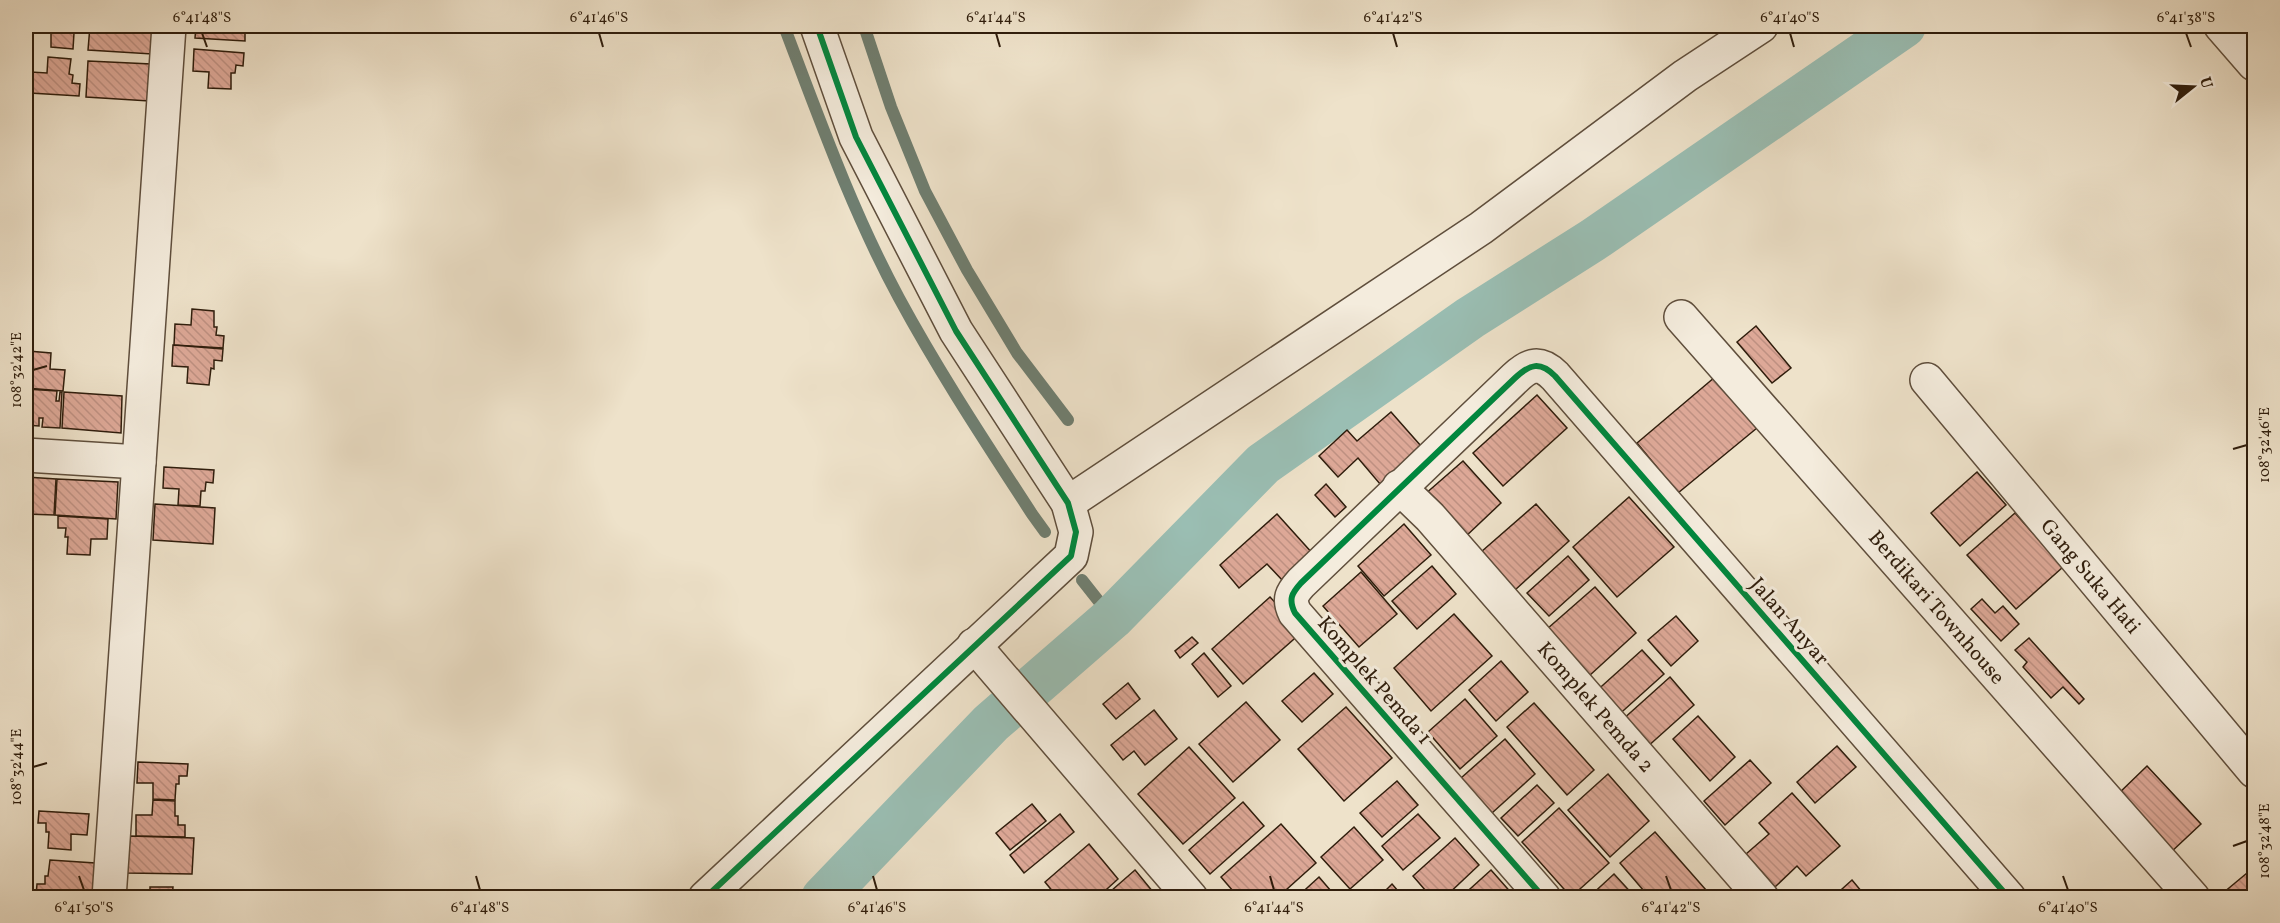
<svg xmlns="http://www.w3.org/2000/svg" width="2280" height="923" viewBox="0 0 2280 923" font-family="Vollkorn,serif">
  <style>
    .lines { fill: none; stroke-linecap: round; stroke-linejoin: round }
    .stream { stroke: #6f7e70; stroke-width: 12 }
    .canal { stroke: #9abeb3; stroke-width: 44 }
    .building { fill: url(#building-back-hatch); stroke: #2f1d0c; stroke-width: 1.5 }
    .street-casing { stroke: #5f4e3c; stroke-width: 36 }
    .street { stroke: #f4ecdd; stroke-width: 33 }
    .cycleway-casing { stroke: #f4ecdd; stroke-width: 10 }
    .cycleway { stroke: #00873e; stroke-width: 6 }
    .ticks { fill: none; stroke: #2f1d0c; stroke-width: 2 }
    .labels { text-anchor: middle; stroke-width: 6; stroke-linejoin: round; paint-order: stroke }
    .street-label { font-size: 21px; fill: #2f1d0c; stroke: #f4ecdd }
    .neatline { fill: none; stroke: #2f1d0c; stroke-width: 2 }
    .ticks-label { font-size: 15px; text-anchor: middle; fill: #2f1d0c }
  </style>
  <defs>
    <pattern id="building-back-hatch" width="6" height="6" patternUnits="userSpaceOnUse" patternTransform="scale(1.5)"><rect width="6" height="6" fill="#dda897"/><path d="M-1 5l2 2M0 0l6 6M5-1l2 2" fill="none" stroke="#be9081"/></pattern>
  </defs>
  <rect width="100%" height="100%" fill="#eee2ca"/>
  <filter id="stains"><feTurbulence type="fractalNoise" baseFrequency=".00333" numOctaves="4"/><feColorMatrix values="0 0 0 0 .2 0 0 0 0 .09 0 0 0 0 .02 0 0 0 .5 -.17"/></filter>
  <radialGradient id="worn" r=".72"><stop offset=".6" stop-color="#630" stop-opacity="0"/><stop offset="1" stop-color="#630" stop-opacity=".3"/></radialGradient>
  <g class="lines">
    <g class="stream">
      <path d="M784,26c35,92 68,185 115,272 40,74 87,145 133,216l13,18"/>
      <polyline points="864,26 891,107 925,191 967,270 1017,353 1068,420"/>
      <polyline points="1082,580 1112,618"/>
    </g>
    <polyline class="canal" points="823,898 991,723 1112,618 1263,464 1470,318 1593,240 1904,26"/>
  </g>
  <g class="building">
    <polygon points="35,26 78,26 77,33 74,33 73,49 51,47 51,32 35,30"/>
    <polygon points="90,26 153,26 152,54 88,50"/>
    <polygon points="196,26 238,26 238,28 245,29 245,41 195,38"/>
    <polygon points="194,49 244,53 243,66 236,65 235,73 231,73 231,89 208,88 209,72 193,71"/>
    <polygon points="48,57 71,59 69,74 73,75 72,83 80,84 79,96 30,93 31,72 47,73"/>
    <polygon points="88,61 151,64 149,101 86,97"/>
    <polygon points="192,309 214,311 214,327 217,327 216,335 224,336 223,348 174,345 175,324 191,325"/>
    <polygon points="1756,326 1791,368 1772,383 1737,342"/>
    <polygon points="173,345 223,349 222,361 214,360 214,369 211,368 209,385 187,383 188,367 172,366"/>
    <polygon points="28,351 51,353 50,369 65,370 63,391 26,388"/>
    <polygon points="1715,377 1757,428 1678,493 1637,443"/>
    <polygon points="26,389 57,391 56,401 59,401 60,392 62,392 60,428 42,427 43,418 39,418 39,426 26,425"/>
    <polygon points="64,392 122,396 121,433 62,428"/>
    <polygon points="1537,395 1567,428 1503,486 1473,453"/>
    <polygon points="1391,412 1428,454 1386,491 1358,458 1338,477 1319,456 1347,430 1357,441"/>
    <polygon points="1463,461 1501,503 1463,539 1424,495"/>
    <polygon points="164,467 214,470 213,483 206,482 205,491 201,491 200,506 178,505 179,489 163,488"/>
    <polygon points="1977,472 2006,505 1960,546 1931,513"/>
    <polygon points="26,477 56,479 54,515 26,514"/>
    <polygon points="57,479 118,482 116,519 55,515"/>
    <polygon points="1326,484 1346,507 1335,517 1315,495"/>
    <polygon points="1629,497 1674,547 1617,597 1573,547"/>
    <polygon points="155,504 215,508 213,544 153,540"/>
    <polygon points="1536,504 1569,541 1515,590 1481,552"/>
    <polygon points="2015,513 2063,567 2016,609 1967,555"/>
    <polygon points="1277,514 1313,554 1283,581 1267,564 1239,588 1220,565"/>
    <polygon points="58,516 108,519 107,539 91,539 90,555 67,554 68,537 65,537 66,528 58,528"/>
    <polygon points="1404,524 1431,555 1384,596 1358,566"/>
    <polygon points="1568,556 1589,580 1549,616 1527,593"/>
    <polygon points="1432,566 1456,594 1417,629 1392,601"/>
    <polygon points="1361,572 1397,614 1359,647 1323,606"/>
    <polygon points="1595,587 1636,633 1589,676 1547,629"/>
    <polygon points="1270,597 1302,632 1243,684 1212,649"/>
    <polygon points="1982,599 1995,613 2003,606 2019,624 2001,641 1971,609"/>
    <polygon points="1454,614 1492,656 1431,711 1394,668"/>
    <polygon points="1676,616 1698,641 1671,666 1648,640"/>
    <polygon points="1192,637 1198,643 1180,658 1175,651"/>
    <polygon points="2029,638 2084,699 2079,704 2063,687 2051,698 2023,667 2027,662 2015,650"/>
    <polygon points="1642,650 1664,674 1614,719 1593,694"/>
    <polygon points="1204,653 1231,686 1218,697 1192,664"/>
    <polygon points="1501,661 1528,692 1496,721 1469,690"/>
    <polygon points="1314,673 1333,694 1302,722 1282,701"/>
    <polygon points="1670,677 1694,705 1646,748 1621,721"/>
    <polygon points="1128,683 1140,699 1116,719 1103,704"/>
    <polygon points="1465,699 1497,736 1460,769 1428,732"/>
    <polygon points="1246,702 1280,740 1233,782 1199,744"/>
    <polygon points="1534,703 1594,770 1567,795 1507,727"/>
    <polygon points="1346,707 1392,758 1344,801 1298,749"/>
    <polygon points="1154,710 1177,739 1145,765 1134,751 1123,760 1111,745"/>
    <polygon points="1698,716 1735,757 1710,781 1673,739"/>
    <polygon points="1505,739 1535,774 1492,813 1461,778"/>
    <polygon points="1837,746 1856,767 1815,803 1797,782"/>
    <polygon points="1189,747 1235,798 1183,844 1138,794"/>
    <polygon points="1750,760 1771,783 1725,825 1704,801"/>
    <polygon points="138,762 188,764 187,776 179,776 179,784 176,784 175,800 153,799 153,783 137,783"/>
    <polygon points="2147,766 2201,824 2169,854 2115,797"/>
    <polygon points="1608,774 1649,821 1610,857 1568,810"/>
    <polygon points="1397,781 1418,805 1382,837 1360,813"/>
    <polygon points="1537,785 1554,803 1518,836 1501,818"/>
    <polygon points="1792,793 1840,846 1806,876 1797,866 1775,887 1746,854 1769,834 1759,823"/>
    <polygon points="153,800 175,801 175,816 178,816 178,825 185,825 185,837 136,836 136,815 152,815"/>
    <polygon points="1243,802 1264,826 1210,874 1189,850"/>
    <polygon points="1032,804 1046,821 1010,850 996,833"/>
    <polygon points="1559,808 1609,863 1571,897 1522,842"/>
    <polygon points="39,811 89,814 87,835 71,834 71,850 48,848 49,832 46,832 46,823 38,823"/>
    <polygon points="1060,814 1074,832 1024,873 1010,855"/>
    <polygon points="1418,814 1440,838 1403,870 1382,846"/>
    <polygon points="1281,824 1316,863 1277,898 1239,898 1221,877"/>
    <polygon points="1354,827 1383,860 1350,889 1321,857"/>
    <polygon points="1655,832 1706,890 1698,898 1650,898 1620,863"/>
    <polygon points="130,836 194,838 192,874 127,873"/>
    <polygon points="1455,838 1479,865 1444,898 1432,898 1413,876"/>
    <polygon points="1089,844 1118,879 1097,898 1058,898 1045,882"/>
    <polygon points="50,860 95,863 93,898 36,896 37,884 45,884 45,876 48,876"/>
    <polygon points="1135,870 1158,898 1103,898"/>
    <polygon points="1491,870 1514,896 1512,898 1460,898"/>
    <polygon points="2247,873 2254,883 2254,898 2217,898"/>
    <polygon points="1614,874 1636,898 1588,898"/>
    <polygon points="1319,877 1337,898 1296,898"/>
    <polygon points="1852,880 1867,898 1832,898"/>
    <polygon points="1392,884 1404,898 1378,898"/>
    <polygon points="150,887 173,887 172,898 150,898"/>
  </g>
  <g class="lines">
    <defs>
      <g id="street">
        <polyline points="2221,26 2254,64"/>
        <polyline points="1681,317 2193,898"/>
        <polyline points="1927,380 2254,771"/>
        <polyline points="26,455 139,462"/>
        <polyline points="1399,487 1430,517 1762,898"/>
        <polyline points="1068,503 1481,228 1685,76 1761,26"/>
        <polyline points="974,645 1191,898"/>
        <polyline points="109,898 169,26"/>
        <polyline points="705,898 1071,556 1076,532 1068,503 956,331 856,137 817,26"/>
        <path d="M1544,898l-249,-285c-7,-14 -3,-20 6,-30l214,-205c15,-14 25,-17 40,-2l454,522"/>
      </g>
    </defs>
    <use href="#street" class="street-casing"/>
    <use href="#street" class="street"/>
    <defs>
      <g id="cycleway">
        <polyline points="705,898 1071,556 1076,532 1068,503 956,331 856,137 817,26"/>
        <path d="M1544,898l-249,-285c-7,-14 -3,-20 6,-30l214,-205c15,-14 25,-17 40,-2l454,522"/>
      </g>
    </defs>
    <use href="#cycleway" class="cycleway-casing"/>
    <use href="#cycleway" class="cycleway"/>
  </g>
  <path class="ticks" d="M202,33l5,14M599,33l4,14M996,33l4,14M1393,33l4,14M1790,33l4,14M2186,33l5,14M33,370l14,-4M2233,449l14,-4M33,767l14,-4M2233,846l14,-5M79,876l5,14M476,876l4,14M873,876l4,14M1270,876l4,14M1666,876l5,14M2063,876l5,14"/>
  <g class="labels">
    <g class="street-label">
      <text transform="translate(2091 576) rotate(50)" y="7">Gang Suka Hati</text>
      <text transform="translate(1937 607) rotate(49)" y="7">Berdikari Townhouse</text>
      <text transform="translate(1790 621) rotate(49)" y="7">Jalan Anyar</text>
      <text transform="translate(1375 680) rotate(49)" y="7">Komplek Pemda 1</text>
      <text transform="translate(1596 707) rotate(49)" y="7">Komplek Pemda 2</text>
    </g>
  </g>
  <rect width="2280" height="923" fill="none" stroke="#eee2ca" stroke-width="66"/>
  <g transform="translate(2193 87) rotate(72)" stroke="#f4ecdd" stroke-width="4.5" paint-order="stroke">
  <path d="M0-4.5L10 22L0 15L-10 22Z" fill="#2f1d0c"/>
  <text y="-9" font-size="16" font-weight="bold" text-anchor="middle" fill="#2f1d0c">U</text>
  </g>
  <rect x="33" y="33" width="2214" height="857" class="neatline"/>
  <g class="ticks-label">
    <text x="202" y="22">6°41'48"S</text>
    <text x="599" y="22">6°41'46"S</text>
    <text x="996" y="22">6°41'44"S</text>
    <text x="1393" y="22">6°41'42"S</text>
    <text x="1790" y="22">6°41'40"S</text>
    <text x="2186" y="22">6°41'38"S</text>
    <text transform="translate(16 370) rotate(-90)" y="5">108°32'42"E</text>
    <text transform="translate(2264 445) rotate(-90)" y="5">108°32'46"E</text>
    <text transform="translate(16 767) rotate(-90)" y="5">108°32'44"E</text>
    <text transform="translate(2264 841) rotate(-90)" y="5">108°32'48"E</text>
    <text x="84" y="912">6°41'50"S</text>
    <text x="480" y="912">6°41'48"S</text>
    <text x="877" y="912">6°41'46"S</text>
    <text x="1274" y="912">6°41'44"S</text>
    <text x="1671" y="912">6°41'42"S</text>
    <text x="2068" y="912">6°41'40"S</text>
  </g>
  <rect width="100%" height="100%" filter="url(#stains)"/>
  <rect width="100%" height="100%" fill="url(#worn)"/>
</svg>
